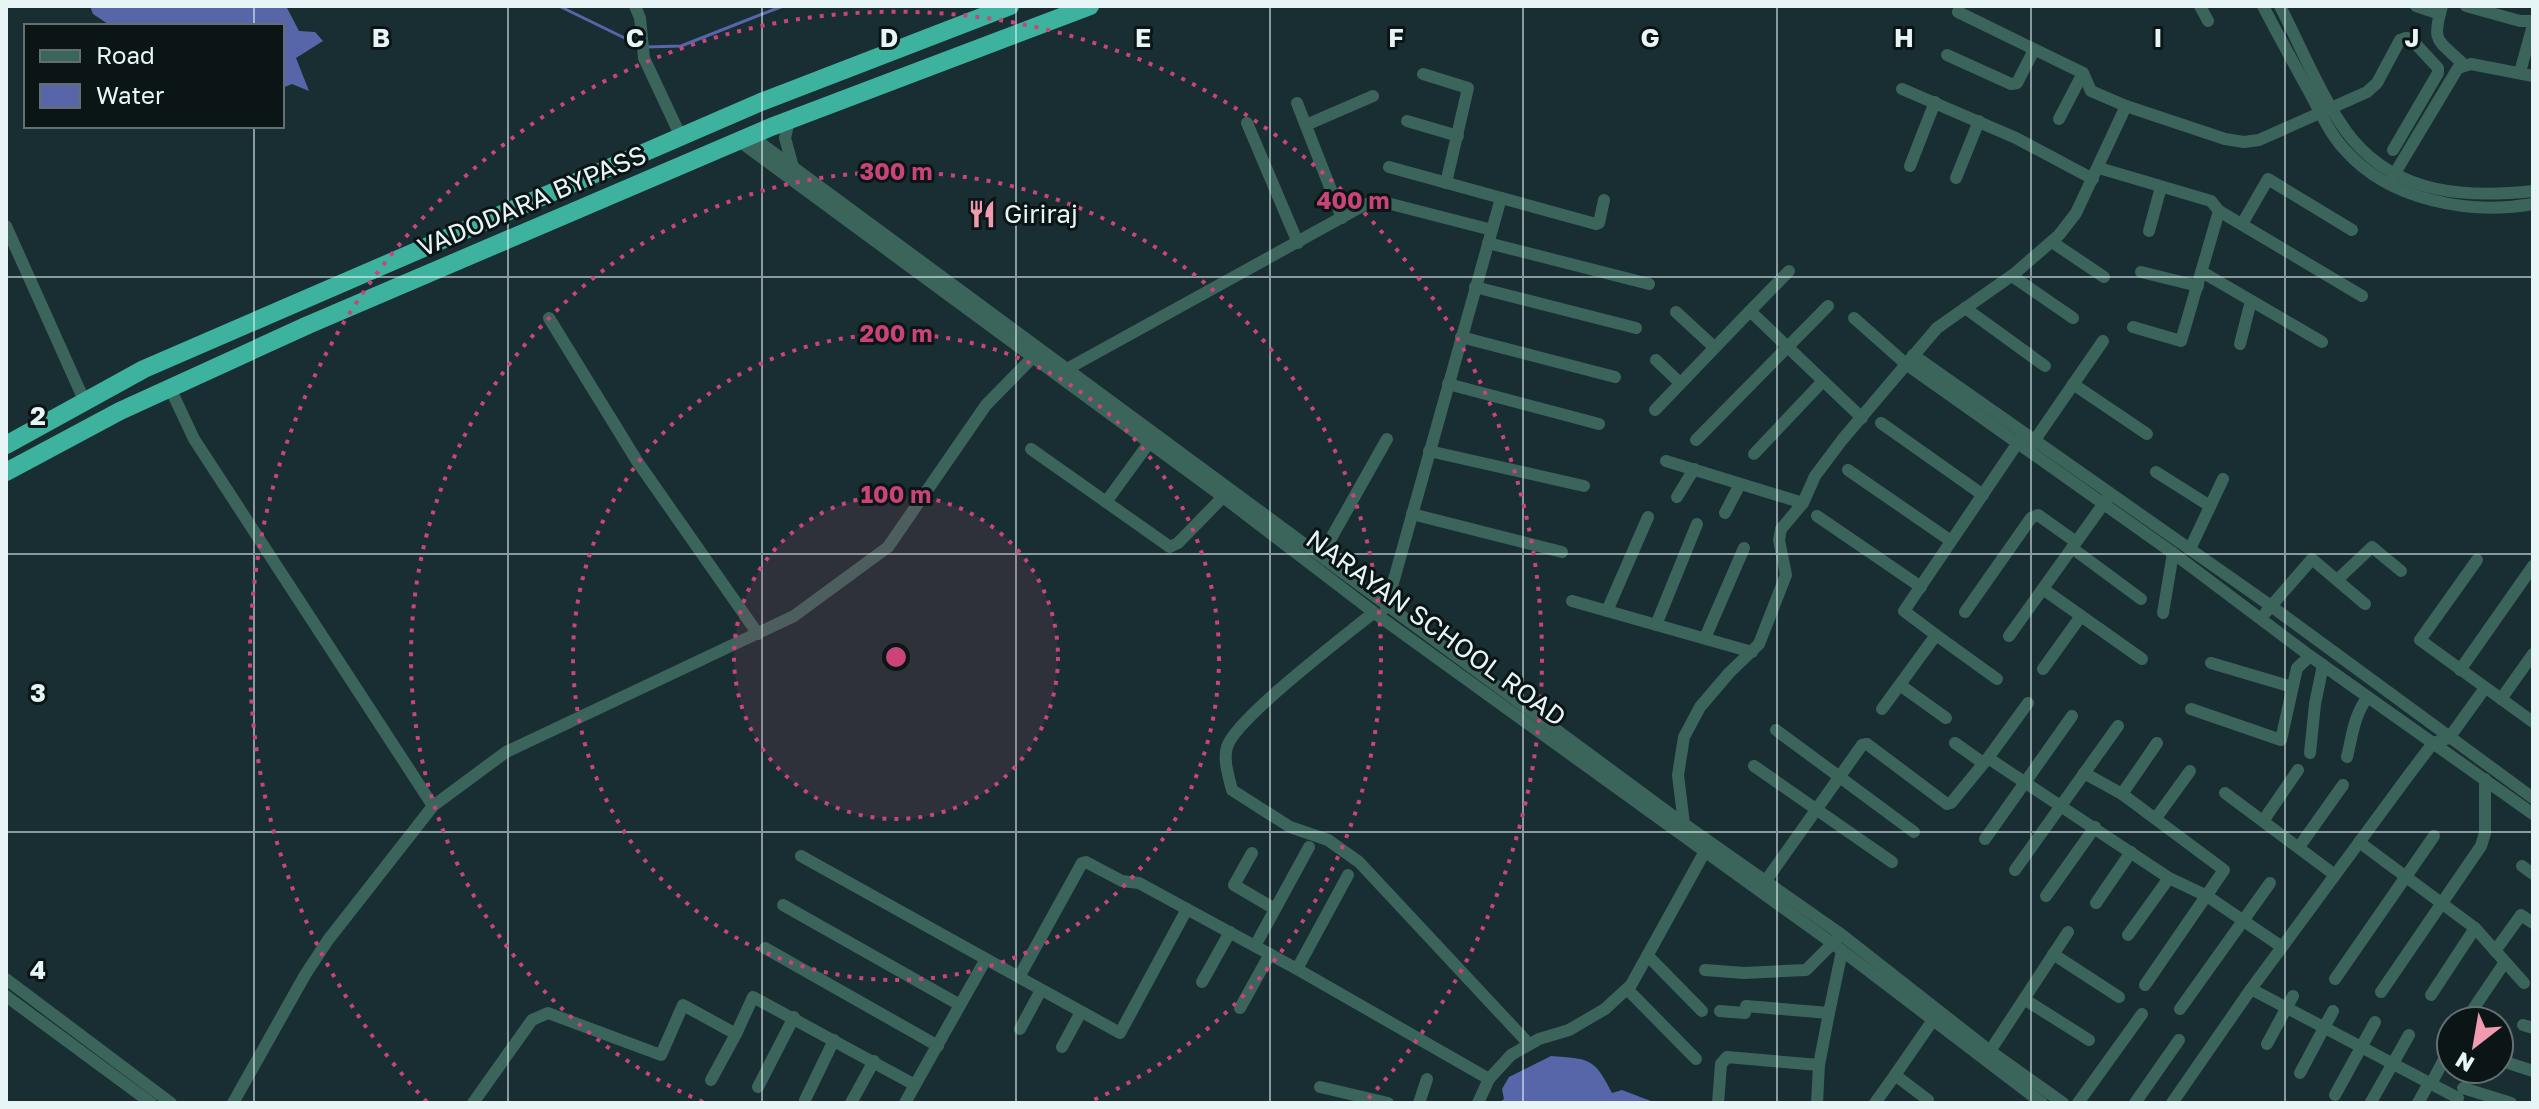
<svg xmlns="http://www.w3.org/2000/svg" width="2539" height="1109" viewBox="0 0 2539 1109" font-family="'Golos Text',sans-serif">
  <style>
    .water { fill: #5666a9 }
    .lines { fill: none; stroke-linecap: round; stroke-linejoin: round }
    .stream { stroke: #5666a9; stroke-width: 3 }
    .minor { stroke: #3b645b; stroke-width: 12 }
    .highway { stroke: #3db29f; stroke-width: 18 }
    .grid { fill: none; stroke: #e8f5f7; stroke-width: 2; stroke-opacity: 0.55 }
    .ring { fill: none; stroke: #ca447a; stroke-width: 4; stroke-dasharray: 4 8 }
    .labels { text-anchor: middle; stroke-width: 6; stroke-linejoin: round; paint-order: stroke }
    .street-label { font-size: 26px; fill: #e8f5f7; stroke: #0b1516 }
    .poi-label { font-size: 26px; fill: #e8f5f7; stroke: #0b1516; text-anchor: start }
    .grid-label { font-size: 26px; text-anchor: middle; font-weight: bold; fill: #e8f5f7; stroke: #0b1516; stroke-width: 6; stroke-linejoin: round; paint-order: stroke }
    .centre { fill: #ca447a; stroke: #0b1516; stroke-width: 4 }
    .ring-label { font-size: 24px; text-anchor: middle; font-weight: bold; fill: #ca447a; stroke: #0b1516; stroke-width: 6; stroke-linejoin: round; paint-order: stroke }
  </style>
  <rect width="100%" height="100%" fill="#182e32"/>
  <g class="water">
    <polygon points="90,6 286,6 299,31 315,32 323,41 296,58 309,91 292,84 282,88 282,26 111,26 93,14"/>
    <path d="M1551,1056c38,3 43,1 61,37l10,-3 34,13h-157l5,-4 -2,-10 7,-12z"/>
  </g>
  <g class="lines">
    <g class="stream">
      <polyline points="559,6 639,45"/>
      <polyline points="646,47 681,46 783,6"/>
    </g>
    <g class="minor">
      <polyline points="635,6 640,18 644,58 681,137"/>
      <polyline points="2200,6 2208,21"/>
      <path d="M2263,6c15,29 31,58 47,87 10,19 20,41 35,57 45,51 125,65 188,54"/>
      <path d="M2280,6c20,39 46,102 73,134 47,55 114,58 180,51"/>
      <polyline points="2416,6 2440,14"/>
      <path d="M2442,6c-11,38 -4,33 22,59"/>
      <polyline points="2466,6 2520,21 2533,21"/>
      <polyline points="1958,12 2083,73 2091,91 2126,106"/>
      <polyline points="1947,55 2011,84 2017,83 2034,50"/>
      <polyline points="2520,72 2533,25"/>
      <polyline points="1423,74 1468,88 1446,183"/>
      <polyline points="1902,89 2016,138 2093,179"/>
      <polyline points="1297,103 1342,218"/>
      <polyline points="2059,119 2083,73"/>
      <polyline points="789,121 785,138 793,167"/>
      <polyline points="1407,121 1458,136"/>
      <polyline points="1247,123 1298,243"/>
      <polyline points="1306,125 1373,96"/>
      <polyline points="751,136 1684,824 1842,935 1990,1051 2063,1103"/>
      <polyline points="739,141 1223,497 1380,617 1832,943 2042,1103"/>
      <polyline points="1910,166 1935,102"/>
      <polyline points="1389,167 1596,224 1599,223 1604,200"/>
      <polyline points="2099,168 2211,201 2219,211 2181,341 2133,327"/>
      <polyline points="1956,178 1979,121"/>
      <polyline points="2392,178 2458,68 2471,64 2533,76"/>
      <polyline points="2219,211 2362,296"/>
      <polyline points="2242,224 2268,179 2352,230"/>
      <polyline points="6,226 84,400"/>
      <polyline points="2149,231 2161,187"/>
      <polyline points="2052,242 2104,277"/>
      <polyline points="1488,243 1649,284"/>
      <polyline points="2141,272 2198,286"/>
      <polyline points="2202,272 2322,342"/>
      <polyline points="2012,276 2073,318"/>
      <polyline points="1475,287 1636,328"/>
      <polyline points="1965,308 2045,366"/>
      <polyline points="1750,311 1789,271"/>
      <polyline points="1676,312 1714,347"/>
      <polyline points="549,318 637,461 758,634"/>
      <polyline points="1854,318 1906,364 2173,553 2310,656 2533,814"/>
      <polyline points="1461,337 1615,377"/>
      <polyline points="2240,344 2251,301"/>
      <polyline points="1913,355 2271,606 2533,798"/>
      <polyline points="1656,360 1680,383"/>
      <polyline points="1067,369 1366,204 1387,203 1492,230"/>
      <polyline points="1448,384 1599,424"/>
      <polyline points="2073,384 2147,434"/>
      <polyline points="170,388 194,439 433,806"/>
      <polyline points="1655,410 1750,311 1862,418"/>
      <polyline points="1881,423 1983,495"/>
      <polyline points="1696,440 1828,306"/>
      <polyline points="2032,444 2103,341"/>
      <polyline points="1031,449 1170,547 1178,543 1223,497"/>
      <polyline points="1429,451 1584,486"/>
      <polyline points="1754,454 1823,381"/>
      <polyline points="1666,461 1803,503"/>
      <polyline points="1848,470 1951,541"/>
      <polyline points="2156,472 2210,506"/>
      <polyline points="1677,497 1694,469"/>
      <polyline points="1106,502 1149,443"/>
      <polyline points="1725,513 1740,484"/>
      <polyline points="1412,514 1562,552"/>
      <polyline points="1817,516 1921,587"/>
      <polyline points="2072,548 2141,599"/>
      <polyline points="2190,549 2223,479"/>
      <polyline points="1321,556 1387,439"/>
      <polyline points="2477,560 2420,640 2533,722"/>
      <polyline points="2337,580 2372,547 2401,571"/>
      <polyline points="2043,589 2142,659"/>
      <polyline points="1572,601 1752,652"/>
      <polyline points="1386,608 1501,198"/>
      <polyline points="1607,611 1648,517"/>
      <polyline points="1965,612 2031,518 2038,515 2076,542"/>
      <polyline points="2266,612 2312,559 2365,604"/>
      <path d="M1373,613c-28,23 -138,106 -146,134 -4,13 2,31 5,43l58,37 38,13 31,22 170,182"/>
      <polyline points="2163,613 2173,553"/>
      <polyline points="1656,625 1697,524"/>
      <polyline points="1936,635 1997,679"/>
      <polyline points="2009,636 2107,499"/>
      <polyline points="1705,638 1744,548"/>
      <polyline points="2211,663 2292,687"/>
      <polyline points="2043,669 2081,616"/>
      <polyline points="2460,670 2533,566"/>
      <polyline points="1900,685 1946,718"/>
      <polyline points="2501,699 2533,654"/>
      <polyline points="1882,709 1936,635 1904,611 2021,438"/>
      <polyline points="2191,709 2281,740 2297,668 2310,656"/>
      <polyline points="1776,730 1914,832"/>
      <polyline points="1955,743 1983,763"/>
      <polyline points="2310,753 2315,704 2323,665"/>
      <path d="M2347,757c5,-20 7,-43 21,-60"/>
      <polyline points="1988,758 2028,703"/>
      <polyline points="1754,766 1892,862"/>
      <polyline points="2084,773 2122,794 2224,870 2145,985"/>
      <polyline points="2225,793 2335,875"/>
      <polyline points="2122,794 2157,743"/>
      <polyline points="2156,818 2190,771"/>
      <polyline points="2263,821 2298,770"/>
      <polyline points="1684,824 1678,775 1684,737 1700,707 1729,673 1759,644 1786,575 1779,540 1781,529 1803,503 1815,476 1842,440 1937,328 2014,274 2059,235 2076,213 2126,106 2225,139 2244,142 2259,140 2367,92 2377,83 2400,40 2406,38 2411,39 2438,68 2438,73 2393,150"/>
      <polyline points="1985,839 2072,716"/>
      <polyline points="2359,842 2475,928 2524,983"/>
      <polyline points="2299,847 2343,785"/>
      <polyline points="1252,853 1234,885 1275,909"/>
      <polyline points="2522,866 2533,874"/>
      <polyline points="2015,870 2118,726"/>
      <polyline points="1765,882 1862,745 1867,744 1947,804 1951,803 1988,758 2169,878 2207,896 2282,947"/>
      <polyline points="2046,896 2095,827"/>
      <polyline points="2096,903 2131,852"/>
      <polyline points="783,905 960,1005"/>
      <polyline points="2128,935 2169,878"/>
      <polyline points="1255,946 1309,847"/>
      <polyline points="765,948 938,1046"/>
      <polyline points="2495,951 2521,915 2533,923"/>
      <polyline points="2053,954 2119,997"/>
      <polyline points="1648,956 1702,1011"/>
      <polyline points="986,959 1120,1033 1187,909"/>
      <polyline points="1297,969 1348,875"/>
      <polyline points="1705,970 1744,973 1806,970 1837,939"/>
      <polyline points="1019,977 1082,863 1086,862 1122,881 1139,883 1297,969 1489,1079 1511,1055 1539,1039 1569,1030 1605,1009 1631,985 1709,844"/>
      <polyline points="6,979 171,1103"/>
      <polyline points="2335,979 2434,836"/>
      <polyline points="1202,982 1230,932"/>
      <polyline points="1627,989 1696,1059"/>
      <polyline points="2251,989 2458,1098"/>
      <polyline points="2381,992 2481,846 2485,833 2485,779"/>
      <polyline points="2431,995 2475,928"/>
      <polyline points="6,996 151,1103"/>
      <polyline points="2024,999 2089,1040"/>
      <polyline points="1240,1008 1270,954"/>
      <polyline points="2180,1009 2270,883"/>
      <polyline points="1720,1011 1745,1013 1746,1006 1829,1013 1842,951"/>
      <polyline points="2465,1021 2505,962"/>
      <polyline points="2523,1025 2533,1028"/>
      <polyline points="1020,1029 1041,990"/>
      <polyline points="2267,1044 2293,996"/>
      <polyline points="1062,1047 1081,1012"/>
      <polyline points="1990,1051 2068,932"/>
      <polyline points="2499,1060 2533,1071"/>
      <polyline points="2300,1073 2333,1011"/>
      <polyline points="1895,1075 1933,1020"/>
      <polyline points="711,1080 736,1034"/>
      <polyline points="2431,1084 2451,1046"/>
      <polyline points="758,1087 794,1017"/>
      <polyline points="1320,1087 1388,1103"/>
      <polyline points="2463,1088 2511,1103"/>
      <polyline points="2335,1095 2375,1022"/>
      <polyline points="805,1100 834,1040"/>
      <polyline points="2371,1102 2409,1035"/>
      <polyline points="233,1103 305,975 328,940 433,806 506,752 794,616 888,547 986,405 1033,357"/>
      <polyline points="473,1103 532,1020 548,1013 661,1055 683,1005 736,1034 753,997 915,1085 986,959 801,856"/>
      <polyline points="851,1103 874,1061"/>
      <polyline points="905,1103 915,1085"/>
      <polyline points="1419,1103 1427,1079"/>
      <polyline points="1478,1103 1489,1079"/>
      <polyline points="1718,1103 1721,1064 1727,1057 1819,1065 1829,1013"/>
      <polyline points="1817,1103 1819,1065"/>
      <polyline points="1875,1103 1895,1075 1928,1100"/>
      <polyline points="2078,1103 2142,1014"/>
      <polyline points="2135,1103 2179,1040"/>
      <polyline points="2172,1103 2251,989 2408,776 2433,743 2449,738 2485,688"/>
      <polyline points="2418,1103 2429,1083"/>
    </g>
    <g class="highway">
      <polyline points="6,445 144,369 761,102 1010,6"/>
      <polyline points="6,472 120,411 308,325 771,127 1090,6"/>
    </g>
  </g>
  <path class="grid" d="M254,6v20M508,6v1097M762,6v1097M1016,6v1097M1270,6v1097M1523,6v1097M1777,6v1097M2031,6v1097M2285,6v1097M254,126v977M6,277h2527M6,554h2527M6,832h2527"/>
  <circle cx="896" cy="657" r="162" fill="#ca447a" fill-opacity=".12"/>
  <g class="ring">
    <circle cx="896" cy="657" r="162"/>
    <circle cx="896" cy="657" r="323"/>
    <path d="M703 1102A485 485 0 1 1 1089 1102"/>
    <path d="M427 1102A646 646 0 1 1 1365 1102"/>
  </g>
  <defs>
    <symbol id="restaurant-bare" viewBox="-9 -9 18 18"><path d="M-5-6h1v4h1v-4h1v4h1v-4h1v5L-1.5 .5V6h-2V.5L-5-1ZM5-6V6H3V1.5H1.5Q1.5-4 5-6Z" fill="#f29aaf" stroke="#0b1516" stroke-width="2.5" paint-order="stroke"/></symbol>
  </defs>
  <g fill-rule="evenodd">
    <use href="#restaurant-bare" x="962" y="194" width="40" height="40"/>
  </g>
  <g class="labels">
    <g class="street-label">
      <text transform="translate(532 201) rotate(-23)" y="9">VADODARA BYPASS</text>
      <text transform="translate(1436 628) rotate(36)" y="9">NARAYAN SCHOOL ROAD</text>
    </g>
    <g class="poi-label">
      <text x="1004" y="223">Giriraj</text>
    </g>
  </g>
  <g class="grid-label">
    <text x="381" y="47">B</text>
    <text x="635" y="47">C</text>
    <text x="889" y="47">D</text>
    <text x="1143" y="47">E</text>
    <text x="1396" y="47">F</text>
    <text x="1650" y="47">G</text>
    <text x="1904" y="47">H</text>
    <text x="2158" y="47">I</text>
    <text x="2412" y="47">J</text>
    <text x="38" y="425">2</text>
    <text x="38" y="702">3</text>
    <text x="38" y="979">4</text>
  </g>
  <circle cx="896" cy="657" r="12" class="centre"/>
  <g class="ring-label">
    <text x="896" y="180">300 m</text>
    <text x="1353" y="209">400 m</text>
    <text x="896" y="342">200 m</text>
    <text x="896" y="503">100 m</text>
  </g>
  <rect width="2539" height="1109" fill="none" stroke="#e8f5f7" stroke-width="16"/>
  <rect x="24" y="24" width="260" height="104" fill="#0b1516" stroke="#636f70" stroke-width="2"/>
  <rect x="40" y="50" width="40" height="12" fill="#3b645b" stroke="#636f70" stroke-width="2"/>
  <text x="96" y="64" font-size="24" fill="#e8f5f7">Road</text>
  <rect x="40" y="84" width="40" height="24" fill="#5666a9" stroke="#636f70" stroke-width="2"/>
  <text x="96" y="104" font-size="24" fill="#e8f5f7">Water</text>
  <g transform="translate(2475 1045) rotate(211)"><circle r="38" fill="#0b1516" stroke="#636f70" stroke-width="2"/>
  <path d="M0-6L14 30L0 20L-14 30Z" fill="#f29aaf"/>
  <text y="-12" font-size="22" font-weight="bold" text-anchor="middle" fill="#e8f5f7">N</text>
  </g>
</svg>
